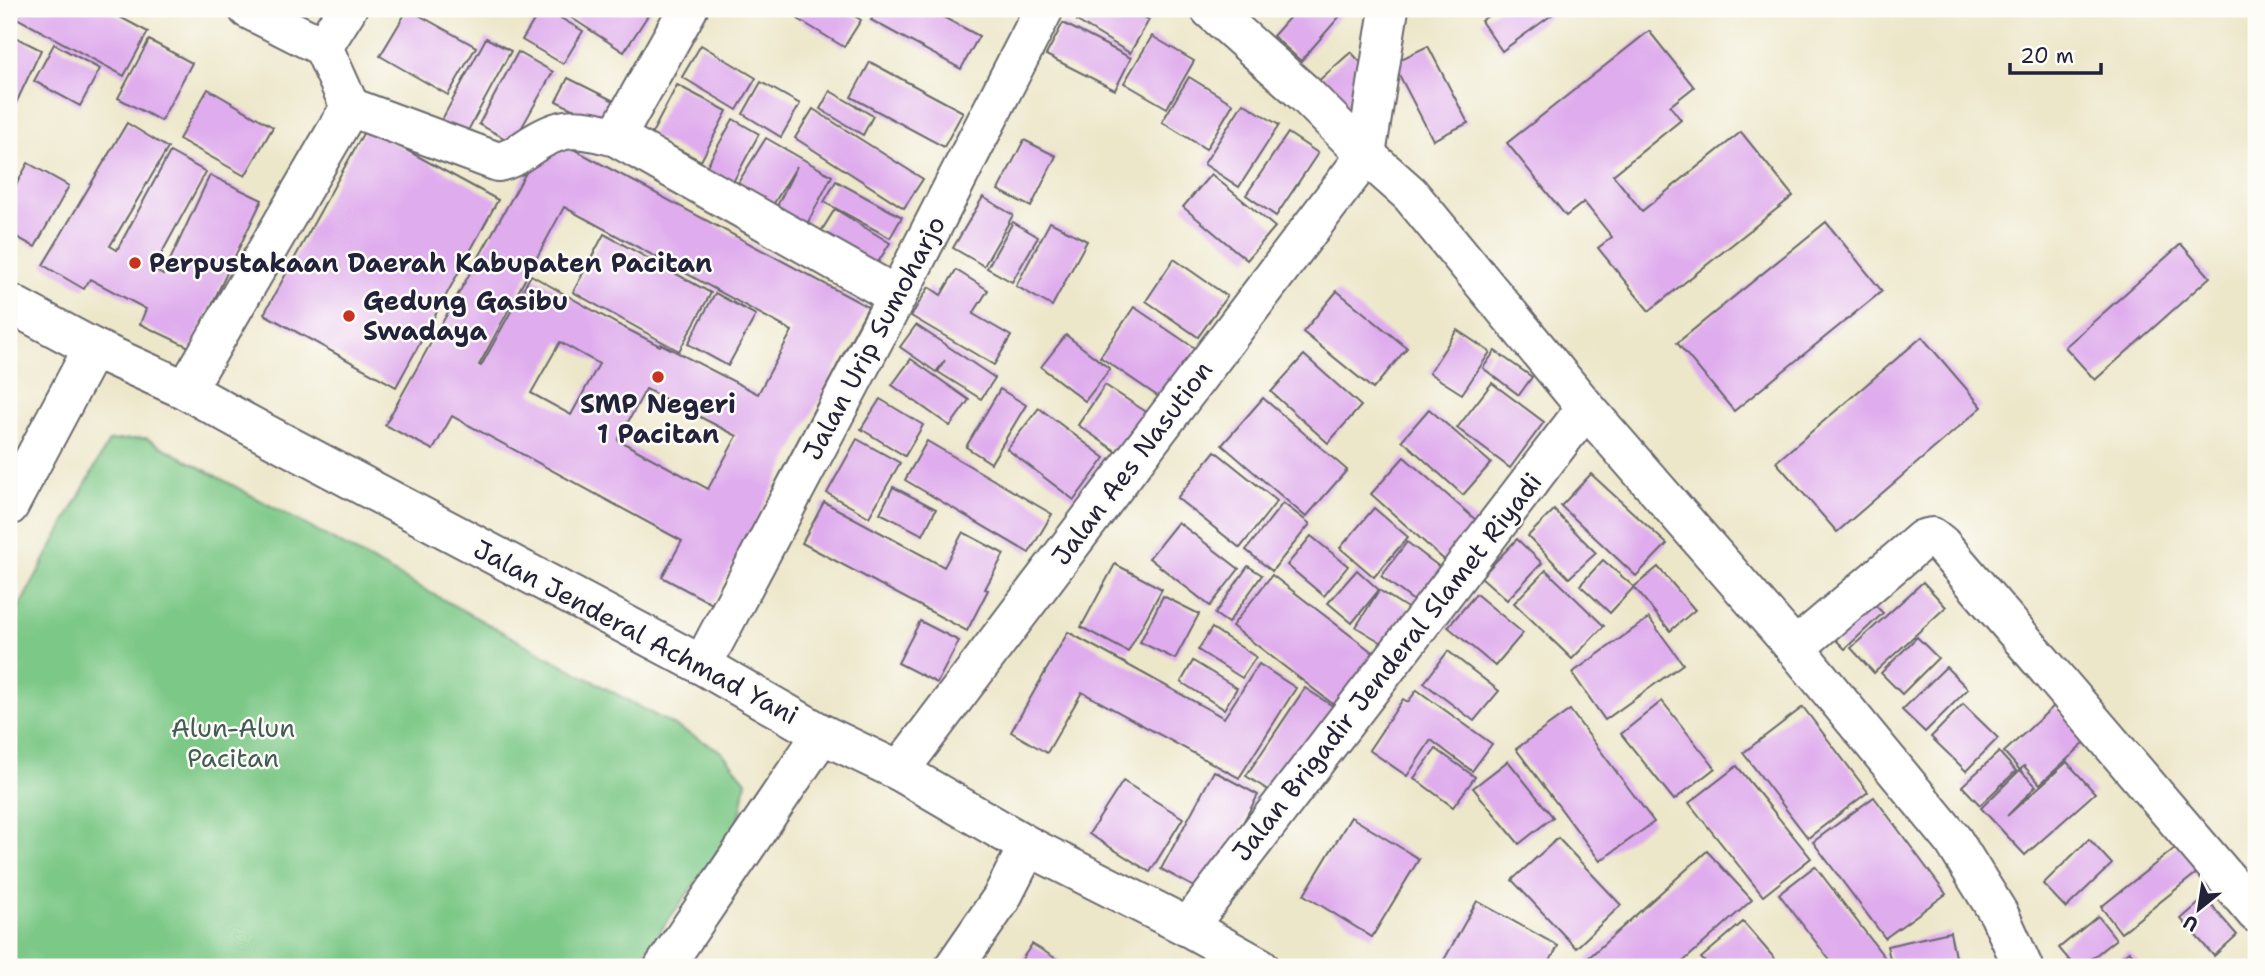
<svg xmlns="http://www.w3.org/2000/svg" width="2265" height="976" viewBox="0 0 2265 976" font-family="'Shantell Sans',sans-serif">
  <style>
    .green { fill: #7bc886; stroke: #4e7560; stroke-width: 2 }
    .building { fill: #dfaced; fill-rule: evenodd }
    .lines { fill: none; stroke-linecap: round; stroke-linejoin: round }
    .minor-casing { stroke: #69676d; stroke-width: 42 }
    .major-casing { stroke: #69676d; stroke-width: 42 }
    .minor { stroke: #fff; stroke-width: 38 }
    .major { stroke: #fff; stroke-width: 38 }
    .poi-dot { fill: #c8321e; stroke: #fdfcf7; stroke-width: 2.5 }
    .labels { text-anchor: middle; stroke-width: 5; stroke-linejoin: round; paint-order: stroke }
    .poi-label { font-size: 26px; font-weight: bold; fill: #22223b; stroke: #fdfcf7; text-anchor: start }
    .street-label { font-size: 26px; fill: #22223b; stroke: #fdfcf7 }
    .park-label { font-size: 26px; fill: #415c55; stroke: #fdfcf7 }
  </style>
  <rect width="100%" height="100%" fill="#fdfcf7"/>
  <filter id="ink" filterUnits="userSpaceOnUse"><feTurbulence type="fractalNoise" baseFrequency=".0143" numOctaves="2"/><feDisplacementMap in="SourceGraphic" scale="14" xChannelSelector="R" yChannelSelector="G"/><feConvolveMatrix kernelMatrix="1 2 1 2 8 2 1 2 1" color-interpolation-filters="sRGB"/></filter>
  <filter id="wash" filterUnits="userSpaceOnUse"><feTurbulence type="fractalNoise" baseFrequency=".00686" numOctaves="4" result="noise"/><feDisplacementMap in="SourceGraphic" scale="28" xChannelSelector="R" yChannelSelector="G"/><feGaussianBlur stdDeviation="1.57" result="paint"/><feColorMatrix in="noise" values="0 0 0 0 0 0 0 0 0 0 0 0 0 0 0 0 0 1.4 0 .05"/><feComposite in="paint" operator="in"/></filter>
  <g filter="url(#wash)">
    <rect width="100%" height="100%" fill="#ede7ca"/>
    <polygon class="green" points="146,438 721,751 746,781 739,823 634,967 9,967 9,626 109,441"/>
    <g id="blocks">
      <g class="building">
        <polygon points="9,9 105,9 148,32 124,76 9,14"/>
        <polygon points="408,9 476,47 448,95 380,56"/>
        <polygon points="541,9 545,9 583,31 563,64 522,40"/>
        <polygon points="562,9 652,9 624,52 561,11"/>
        <polygon points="804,9 843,9 861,20 844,47 798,19"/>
        <polygon points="877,9 928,9 979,36 961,69 871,20"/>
        <polygon points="1084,9 1131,9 1149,20 1130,53 1077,21"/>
        <polygon points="1297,9 1346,9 1301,61 1273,36"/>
        <polygon points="1498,9 1560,9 1502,51 1481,21"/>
        <polygon points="1063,23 1131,58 1115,90 1046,55"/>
        <polygon points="1649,31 1694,87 1670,106 1681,120 1613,175 1642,211 1741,132 1793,196 1649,311 1598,248 1612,237 1584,202 1566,216 1507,143"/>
        <polygon points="9,34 41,50 9,118"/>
        <polygon points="1152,36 1194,61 1167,108 1124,83"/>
        <polygon points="486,38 511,51 464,138 439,125"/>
        <polygon points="149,40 192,63 161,121 118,98"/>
        <polygon points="54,44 100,69 80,106 34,81"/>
        <polygon points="701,45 756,78 737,110 682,77"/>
        <polygon points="1428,46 1468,123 1433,140 1393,63"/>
        <polygon points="518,52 553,72 513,143 479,124"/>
        <polygon points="1351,52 1383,87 1347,119 1316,83"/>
        <polygon points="870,62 963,112 944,147 851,97"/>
        <polygon points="1189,77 1233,104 1206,149 1162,122"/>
        <polygon points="568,78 614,101 603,124 556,101"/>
        <polygon points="761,82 800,104 781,137 743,114"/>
        <polygon points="677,85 727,111 701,161 651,135"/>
        <polygon points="208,89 273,127 245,176 179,139"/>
        <polygon points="830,91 873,116 863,135 820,109"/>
        <polygon points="1243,103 1279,125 1239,187 1204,164"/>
        <polygon points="813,109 923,179 904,208 795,138"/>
        <polygon points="733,119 759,134 732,184 705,169"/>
        <polygon points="127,123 168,148 110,246 117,250 170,152 206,172 153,269 163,275 210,175 262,200 191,348 140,324 146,309 90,279 84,289 43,265"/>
        <polygon points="366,128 498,200 396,387 264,314"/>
        <polygon points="1288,133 1318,153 1276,216 1246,195"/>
        <path d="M546,137l18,7 304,163 -156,297 -50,-27 20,-36 -230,-125 -19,34 -48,-25zM564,207l228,124 -34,63 -97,-50 -1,2 -41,-21 -88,-50 -50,91 -2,-1zM560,342l39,22 -28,51 -40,-22zM646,389l91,47 -29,53 -90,-49z"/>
        <polygon points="766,138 832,176 806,226 775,210 797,166 771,208 736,186"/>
        <polygon points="1024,140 1056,156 1031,207 998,190"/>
        <polygon points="28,163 69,186 35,247 9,233 9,198"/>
        <polygon points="1211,174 1275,227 1247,260 1183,207"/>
        <polygon points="836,181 902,217 890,238 824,202"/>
        <polygon points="983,197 1013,215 984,266 953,248"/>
        <polygon points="835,209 890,243 872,272 817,238"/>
        <polygon points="1013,222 1038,237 1012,282 987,268"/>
        <polygon points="1050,222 1087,241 1052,306 1016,286"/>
        <polygon points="1826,222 1882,291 1734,411 1677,343"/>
        <polygon points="604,234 711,293 679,351 573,292"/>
        <polygon points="2181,244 2210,277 2095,380 2065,347"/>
        <polygon points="1174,259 1227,296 1198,337 1146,301"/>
        <polygon points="956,270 988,290 973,314 1011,336 994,365 911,316 929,287 941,295"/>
        <polygon points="1337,291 1407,348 1373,389 1303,332"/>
        <polygon points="715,293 756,315 728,366 688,344"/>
        <polygon points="1134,307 1196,349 1162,399 1100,357"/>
        <polygon points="916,325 995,378 981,399 938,372 945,360 936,372 900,347"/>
        <polygon points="1457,330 1490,352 1462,394 1429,373"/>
        <polygon points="1066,335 1110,369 1085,401 1041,367"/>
        <polygon points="1922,337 1982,407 1837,532 1776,462"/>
        <polygon points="1495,351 1532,377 1519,395 1483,368"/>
        <polygon points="1304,355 1361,406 1328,443 1271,392"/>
        <polygon points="911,359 969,400 950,426 892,385"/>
        <polygon points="1492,383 1544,422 1510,468 1457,428"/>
        <polygon points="1105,385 1151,415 1123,456 1078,425"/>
        <polygon points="1000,389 1026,405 991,463 966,447"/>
        <polygon points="1263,398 1347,470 1306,517 1222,445"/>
        <polygon points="880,399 923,425 905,456 861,429"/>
        <polygon points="1039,408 1105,458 1074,500 1007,449"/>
        <polygon points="1429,409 1491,463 1463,495 1402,440"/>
        <polygon points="857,439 900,463 869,517 827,493"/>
        <polygon points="927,441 1052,514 1029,553 905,480"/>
        <polygon points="1215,451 1277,501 1240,548 1177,498"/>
        <polygon points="1404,457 1485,528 1451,566 1371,494"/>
        <polygon points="1591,474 1667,544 1636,576 1561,506"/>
        <polygon points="893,487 936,509 923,535 880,513"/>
        <polygon points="824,502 944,567 963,532 1004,554 985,589 988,590 967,631 802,543"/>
        <polygon points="1283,503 1310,524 1272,571 1246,550"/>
        <polygon points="1374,508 1408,537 1374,577 1340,548"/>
        <polygon points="1554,510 1596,553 1569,578 1528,536"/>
        <polygon points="1178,522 1239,569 1210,606 1149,558"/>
        <polygon points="1311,536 1348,566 1324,596 1287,565"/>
        <polygon points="1517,539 1542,563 1507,600 1481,577"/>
        <polygon points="1407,542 1450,575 1423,608 1381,576"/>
        <polygon points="1603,560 1634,587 1610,613 1580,585"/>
        <polygon points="1115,564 1162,589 1128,652 1081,627"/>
        <polygon points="1248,566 1262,575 1228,623 1215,614"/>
        <polygon points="1658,567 1695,610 1670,631 1634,587"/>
        <polygon points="1357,570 1379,590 1352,623 1328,603"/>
        <polygon points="1546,570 1604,626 1572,659 1514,603"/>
        <polygon points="1272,575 1376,655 1337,707 1232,626"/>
        <polygon points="1923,582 1946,607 1874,673 1851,648"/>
        <polygon points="1379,590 1412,611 1389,647 1356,627"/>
        <polygon points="1476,594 1523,633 1495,666 1448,627"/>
        <polygon points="1163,596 1199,614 1175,659 1140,642"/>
        <polygon points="1866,596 1883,613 1845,649 1829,633"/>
        <polygon points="1649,618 1683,664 1605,720 1572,673"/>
        <polygon points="920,621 959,641 937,683 898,663"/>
        <polygon points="1212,628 1256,657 1242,678 1198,650"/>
        <polygon points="1068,632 1224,718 1259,664 1296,688 1239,778 1082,692 1047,753 1011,732"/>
        <polygon points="1917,637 1938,658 1902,694 1881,673"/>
        <polygon points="1448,651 1499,691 1474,721 1424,683"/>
        <polygon points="1193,661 1237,688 1224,709 1181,682"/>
        <polygon points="1946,667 1968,689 1925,732 1902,710"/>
        <polygon points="1305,688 1334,707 1276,795 1246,776"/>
        <polygon points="1417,690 1492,744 1472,771 1431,740 1407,776 1369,750 1403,699 1408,702"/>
        <polygon points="1662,701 1715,768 1674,800 1621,734"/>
        <polygon points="1963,704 1998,738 1966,771 1931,737"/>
        <polygon points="2054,706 2087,741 2040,784 2024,766 2020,770 2004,752"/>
        <polygon points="1803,707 1868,792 1808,838 1743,753"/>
        <polygon points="1570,710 1654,822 1600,861 1516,749"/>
        <polygon points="1436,749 1475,777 1453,807 1414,778"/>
        <polygon points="1999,752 2016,771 1980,805 1962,786"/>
        <polygon points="1508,761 1553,817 1519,844 1473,788"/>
        <polygon points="2067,762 2095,793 2025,855 1981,808 2020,770 2036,786 2007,816"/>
        <polygon points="1737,766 1811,858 1763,896 1689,803"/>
        <polygon points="1214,771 1258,795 1205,893 1161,869"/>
        <polygon points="1123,781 1183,818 1150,872 1089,834"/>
        <polygon points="1874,797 1946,894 1885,938 1813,842"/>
        <polygon points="1351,817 1419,859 1372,937 1304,895"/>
        <polygon points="1558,838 1621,905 1576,948 1512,880"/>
        <polygon points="2089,839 2112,864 2066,908 2043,884"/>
        <polygon points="2179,845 2199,871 2121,933 2101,907"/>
        <polygon points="1707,851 1752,900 1677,967 1593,967 1586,960"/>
        <polygon points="1815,866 1885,958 1873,967 1835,967 1779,894"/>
        <polygon points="2205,898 2237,935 2214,956 2181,919"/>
        <polygon points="1477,901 1558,946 1547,967 1440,967"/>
        <polygon points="2098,916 2116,939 2081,967 2075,967 2059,948"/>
        <polygon points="1743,922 1782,967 1709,967 1701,958"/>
        <polygon points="1950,932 1957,967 1892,967 1887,946"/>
        <polygon points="1032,944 1070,967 1017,967"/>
        <polygon points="2129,951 2143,967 2109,967"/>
      </g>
    </g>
  </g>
  <g filter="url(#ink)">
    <use href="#blocks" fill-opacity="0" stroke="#69676d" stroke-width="2"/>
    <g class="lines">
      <defs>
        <g id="minor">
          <polyline points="1210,9 1304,93 1366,155 1410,194 1586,408 1795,648 1953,840 1999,914 2023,967"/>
          <polyline points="323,47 347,9"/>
          <path d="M350,107l148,55c12,-2 20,-8 29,-14 35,-24 50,-22 89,-11l281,159"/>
          <polyline points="616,137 688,9"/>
          <polyline points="186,390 350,107 323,47 248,9"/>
          <polyline points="1795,648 1923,539 1932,537 1941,544 2256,913"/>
          <polyline points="702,665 897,296 1044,9"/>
          <polyline points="899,771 1366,155 1389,9"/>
          <polyline points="1188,927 1586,408"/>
          <polyline points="954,967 1001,899 1028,846"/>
        </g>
        <g id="major">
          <polyline points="9,303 93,348 186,390 262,432 702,665 822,734 899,771 1028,846 1188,927 1260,967"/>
          <polyline points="9,506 93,348"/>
          <polyline points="664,967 822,734"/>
        </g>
      </defs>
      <use href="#minor" class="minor-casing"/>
      <use href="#major" class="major-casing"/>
      <use href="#minor" class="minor"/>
      <use href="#major" class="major"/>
    </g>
  </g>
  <g class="poi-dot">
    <circle cx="135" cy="263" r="7"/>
    <circle cx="349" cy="316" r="7"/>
    <circle cx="658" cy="377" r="7"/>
  </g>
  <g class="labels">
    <g class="poi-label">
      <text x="149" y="272">Perpustakaan Daerah Kabupaten Pacitan</text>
      <text x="363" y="310">Gedung Gasibu<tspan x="363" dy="30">Swadaya</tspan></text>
      <text x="658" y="413" text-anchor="middle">SMP Negeri<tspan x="658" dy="30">1 Pacitan</tspan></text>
    </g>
    <g class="street-label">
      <text transform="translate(874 338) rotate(-62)" y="9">Jalan Urip Sumoharjo</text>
      <text transform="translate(1132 463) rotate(-53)" y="9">Jalan Aes Nasution</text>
      <text transform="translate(636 632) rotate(28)" y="9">Jalan Jenderal Achmad Yani</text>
      <text transform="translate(1387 667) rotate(-52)" y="9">Jalan Brigadir Jenderal Slamet Riyadi</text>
    </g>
    <g class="park-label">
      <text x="233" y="737">Alun-Alun<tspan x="233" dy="30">Pacitan</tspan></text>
    </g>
  </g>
  <rect width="2265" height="976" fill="none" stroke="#fdfcf7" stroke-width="35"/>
  <g transform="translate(2199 909) rotate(210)" stroke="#fdfcf7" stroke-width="5" paint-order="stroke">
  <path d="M0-5L12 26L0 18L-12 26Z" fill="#22223b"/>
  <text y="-10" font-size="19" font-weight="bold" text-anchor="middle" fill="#22223b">U</text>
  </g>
  <path d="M2010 63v10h91v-10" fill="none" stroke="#22223b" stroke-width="3.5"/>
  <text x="2020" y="63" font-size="21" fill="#22223b" stroke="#fdfcf7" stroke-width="5" paint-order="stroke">20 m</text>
</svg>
